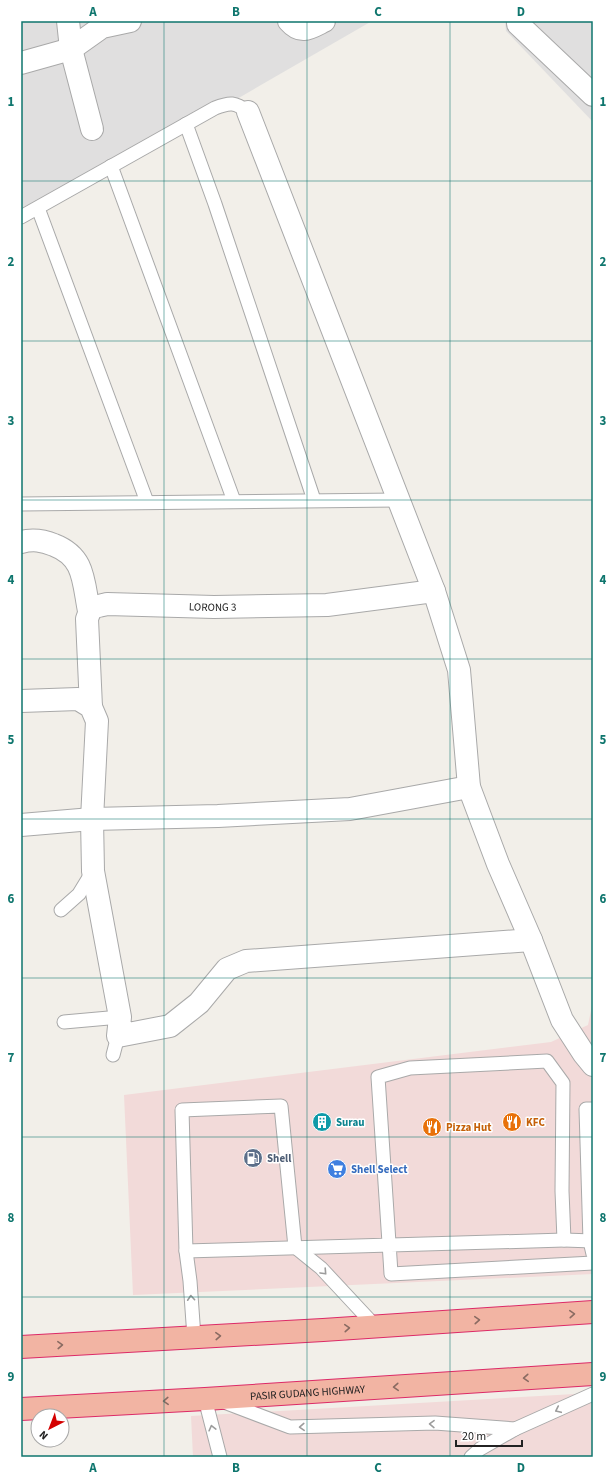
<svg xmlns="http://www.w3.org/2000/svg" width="614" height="1478" viewBox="0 0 614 1478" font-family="'Source Sans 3',sans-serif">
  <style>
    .residential { fill: #e0dfdf }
    .commercial { fill: #f2dad9 }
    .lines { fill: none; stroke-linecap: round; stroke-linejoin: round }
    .service-casing { stroke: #a9a9a9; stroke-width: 15 }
    .minor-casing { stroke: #a9a9a9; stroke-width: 24 }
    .trunk-casing { stroke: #dc2a67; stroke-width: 24 }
    .service { stroke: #fff; stroke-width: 13 }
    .minor { stroke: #fff; stroke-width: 22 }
    .trunk { stroke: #f2b4a3; stroke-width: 22 }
    .oneway { stroke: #9c9c9c }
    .oneway2 { stroke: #8a6b62 }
    .grid { fill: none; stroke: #0f766e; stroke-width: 1; stroke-opacity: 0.55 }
    .labels { text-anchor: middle; stroke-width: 3; stroke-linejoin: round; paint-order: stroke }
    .street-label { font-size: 11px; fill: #222; stroke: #fff }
    .culture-label { font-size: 11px; font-weight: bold; fill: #0d838f; stroke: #fff; text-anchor: start }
    .food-label { font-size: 11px; font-weight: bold; fill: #c56008; stroke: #fff; text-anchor: start }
    .service-label { font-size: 11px; font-weight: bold; fill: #4e5e75; stroke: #fff; text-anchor: start }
    .shop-label { font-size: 11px; font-weight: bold; fill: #366cbe; stroke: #fff; text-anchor: start }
    .neatline { fill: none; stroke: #0f766e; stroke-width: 1.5 }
    .grid-label { font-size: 13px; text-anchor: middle; font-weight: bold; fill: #0f766e }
  </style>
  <rect width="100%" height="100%" fill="#f2efe9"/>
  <g class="residential">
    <polygon points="21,21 372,21 164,141 21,208"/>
    <polygon points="505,21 593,21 593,122 506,31"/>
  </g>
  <g class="commercial">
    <polygon points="593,1001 593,1274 133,1295 124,1095 551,1042 588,1025"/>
    <polygon points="593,1393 593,1457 193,1457 191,1416"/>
  </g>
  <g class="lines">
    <defs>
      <g id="service">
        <polyline points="186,124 215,204 314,500"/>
        <polyline points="111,166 234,501"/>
        <polyline points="38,208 147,502"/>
        <path d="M21,217l194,-109c15,-6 20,-6 33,4"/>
        <polyline points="21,504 398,500"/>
        <polyline points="61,910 79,894 93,871"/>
        <polyline points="64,1022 120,1017"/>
        <polyline points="113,1055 118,1036"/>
        <polyline points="593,1109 586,1109 590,1241 593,1254"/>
        <polyline points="564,1240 593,1241"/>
        <path d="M186,1251l378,-11 -2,-49 1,-108 -16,-22 -137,7 -32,9c4,65 9,131 13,197l202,-11"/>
        <polyline points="194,1337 190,1281 186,1251 182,1110 281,1106 295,1247 321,1268 375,1326"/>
        <polyline points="205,1399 220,1457"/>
        <polyline points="224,1402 290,1427 435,1423 515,1429 593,1394"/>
        <polyline points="471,1457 480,1449 515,1429"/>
      </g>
      <g id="minor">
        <polyline points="68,21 71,49 92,129"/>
        <path d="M289,21c12,14 21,7 35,0"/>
        <polyline points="518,21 518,24 593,95"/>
        <polyline points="21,63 71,49 102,27 130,21"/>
        <polyline points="248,112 434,591 459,670 469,787 498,864 531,940 562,1020 584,1054 593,1065"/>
        <path d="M21,542c12,-3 21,-2 33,3 31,12 29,36 35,66"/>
        <polyline points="21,701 78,699 91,707 97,721 92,819 93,871 120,1017 118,1036 170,1026 199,1003 227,969 246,961 531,940"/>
        <path id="s1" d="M91,707l-4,-88c4,-13 7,-12 20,-15l107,3 113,-2 107,-14"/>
        <polyline points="21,825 92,819 218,816 350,809 469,787"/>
      </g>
      <g id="trunk">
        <polyline points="21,1347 323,1330 593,1312"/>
        <path id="s2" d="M21,1409l184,-10 388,-25"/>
      </g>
    </defs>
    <use href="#service" class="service-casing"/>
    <use href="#minor" class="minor-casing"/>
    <use href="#trunk" class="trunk-casing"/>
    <use href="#service" class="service"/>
    <use href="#minor" class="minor"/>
    <use href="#trunk" class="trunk"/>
  </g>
  <defs><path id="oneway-chevron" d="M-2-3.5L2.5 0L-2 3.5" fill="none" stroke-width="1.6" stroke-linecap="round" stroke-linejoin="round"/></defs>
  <g class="oneway">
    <use href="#oneway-chevron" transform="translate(324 1272) rotate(47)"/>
    <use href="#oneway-chevron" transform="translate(191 1298) rotate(-94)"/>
    <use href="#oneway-chevron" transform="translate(558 1410) rotate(155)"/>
    <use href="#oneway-chevron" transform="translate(432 1424) rotate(-179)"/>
    <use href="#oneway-chevron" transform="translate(302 1427) rotate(177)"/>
    <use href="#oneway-chevron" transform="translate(212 1428) rotate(-104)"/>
  </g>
  <g class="oneway2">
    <use href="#oneway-chevron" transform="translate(572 1314) rotate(-4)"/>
    <use href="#oneway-chevron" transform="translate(477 1320) rotate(-4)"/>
    <use href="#oneway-chevron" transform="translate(347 1328) rotate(-4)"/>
    <use href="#oneway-chevron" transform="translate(218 1336) rotate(-3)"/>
    <use href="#oneway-chevron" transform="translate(60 1345) rotate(-3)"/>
    <use href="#oneway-chevron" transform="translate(526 1378) rotate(176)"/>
    <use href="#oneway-chevron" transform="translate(396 1387) rotate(176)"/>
    <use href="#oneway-chevron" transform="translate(166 1401) rotate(177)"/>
  </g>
  <path class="grid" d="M164,21v1436M307,21v1436M450,21v1436M21,181h572M21,341h572M21,500h572M21,659h572M21,819h572M21,978h572M21,1137h572M21,1297h572"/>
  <defs>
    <symbol id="building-disc" viewBox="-11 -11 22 22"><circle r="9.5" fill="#0f9aa8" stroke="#fff"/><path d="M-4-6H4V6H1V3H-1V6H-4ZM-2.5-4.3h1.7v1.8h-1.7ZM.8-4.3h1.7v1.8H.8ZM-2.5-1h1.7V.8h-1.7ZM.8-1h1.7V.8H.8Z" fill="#fff"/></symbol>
    <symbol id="restaurant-disc" viewBox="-11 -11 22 22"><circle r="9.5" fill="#e8710a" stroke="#fff"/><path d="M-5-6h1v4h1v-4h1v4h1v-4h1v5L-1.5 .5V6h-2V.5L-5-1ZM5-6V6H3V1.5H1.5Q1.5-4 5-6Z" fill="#fff"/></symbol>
    <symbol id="fuel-disc" viewBox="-11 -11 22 22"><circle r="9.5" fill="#5c6f8a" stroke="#fff"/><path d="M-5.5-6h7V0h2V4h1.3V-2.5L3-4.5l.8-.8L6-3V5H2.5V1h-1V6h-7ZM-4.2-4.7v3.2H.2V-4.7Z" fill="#fff"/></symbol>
    <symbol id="supermarket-disc" viewBox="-11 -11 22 22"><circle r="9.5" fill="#3f7fe0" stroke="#fff"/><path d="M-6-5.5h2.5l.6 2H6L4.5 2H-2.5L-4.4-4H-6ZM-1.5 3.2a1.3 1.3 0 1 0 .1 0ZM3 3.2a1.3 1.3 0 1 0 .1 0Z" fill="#fff"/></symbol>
  </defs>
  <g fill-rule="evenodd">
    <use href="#building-disc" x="311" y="1111" width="22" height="22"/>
    <use href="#restaurant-disc" x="501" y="1111" width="22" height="22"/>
    <use href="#restaurant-disc" x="421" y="1116" width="22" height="22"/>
    <use href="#fuel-disc" x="242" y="1147" width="22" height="22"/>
    <use href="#supermarket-disc" x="326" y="1158" width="22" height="22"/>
  </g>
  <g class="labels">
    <g class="street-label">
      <text dy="4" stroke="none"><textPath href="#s1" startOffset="221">LORONG 3</textPath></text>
      <text dy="4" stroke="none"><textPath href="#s2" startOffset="287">PASIR GUDANG HIGHWAY</textPath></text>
    </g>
    <g class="culture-label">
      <text x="336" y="1126">Surau</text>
    </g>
    <g class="food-label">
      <text x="526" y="1126">KFC</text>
      <text x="446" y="1131">Pizza Hut</text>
    </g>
    <g class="service-label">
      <text x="267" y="1162">Shell</text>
    </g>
    <g class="shop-label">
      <text x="351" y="1173">Shell Select</text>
    </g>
  </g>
  <rect width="614" height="1478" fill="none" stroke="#ffffff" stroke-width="44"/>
  <g transform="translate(50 1428) rotate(222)"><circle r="19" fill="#ffffff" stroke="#a7a7a7"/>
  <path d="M0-3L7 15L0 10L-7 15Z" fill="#d40000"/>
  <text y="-6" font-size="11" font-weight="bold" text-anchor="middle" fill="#222222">N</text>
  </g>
  <path d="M456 1440v6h66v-6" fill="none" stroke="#222222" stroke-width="2"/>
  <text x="462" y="1440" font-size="12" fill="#222222" stroke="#ffffff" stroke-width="3" paint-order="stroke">20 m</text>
  <rect x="22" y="22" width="570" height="1434" class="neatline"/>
  <g class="grid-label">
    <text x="93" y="16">A</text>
    <text x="236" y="16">B</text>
    <text x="378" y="16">C</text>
    <text x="521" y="16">D</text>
    <text x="11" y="106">1</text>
    <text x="603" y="106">1</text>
    <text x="11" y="266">2</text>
    <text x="603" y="266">2</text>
    <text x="11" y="425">3</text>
    <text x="603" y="425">3</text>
    <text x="11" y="584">4</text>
    <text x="603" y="584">4</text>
    <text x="11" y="744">5</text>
    <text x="603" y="744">5</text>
    <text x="11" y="903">6</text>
    <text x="603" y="903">6</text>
    <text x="11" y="1062">7</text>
    <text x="603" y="1062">7</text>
    <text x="11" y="1222">8</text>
    <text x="603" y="1222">8</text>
    <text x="11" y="1381">9</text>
    <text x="603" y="1381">9</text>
    <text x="93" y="1472">A</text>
    <text x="236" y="1472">B</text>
    <text x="378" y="1472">C</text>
    <text x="521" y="1472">D</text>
  </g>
</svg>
